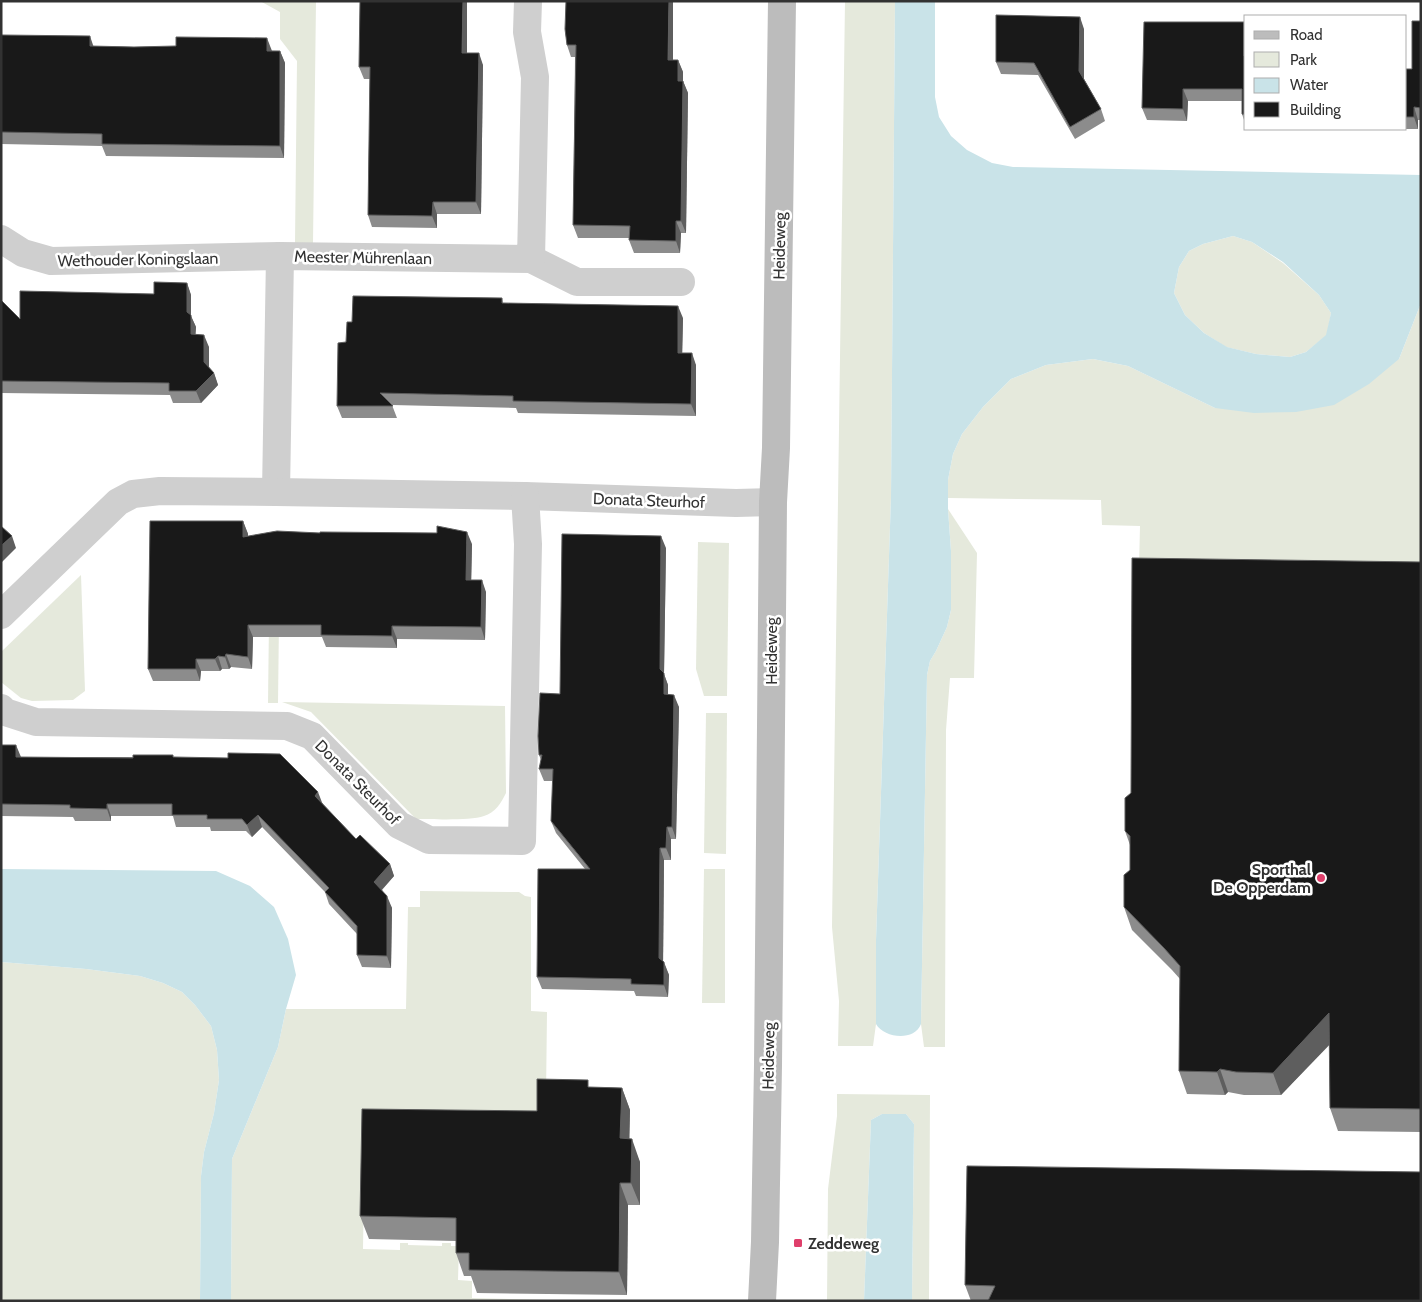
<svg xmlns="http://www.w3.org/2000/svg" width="1422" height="1302" viewBox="0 0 1422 1302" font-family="Cabin,sans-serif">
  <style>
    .green { fill: #e5e9dc }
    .water { fill: #c9e3e8; fill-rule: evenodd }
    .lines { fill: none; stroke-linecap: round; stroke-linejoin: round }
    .street { stroke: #cfcfcf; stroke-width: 28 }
    .secondary { stroke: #bcbcbc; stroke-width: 28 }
    .wall { fill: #8c8c8c }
    .shaded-wall { fill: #5e5e5e }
    .building { fill: #191919; stroke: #5e5e5e }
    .poi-dot { fill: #df3f6b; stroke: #fff; stroke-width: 2 }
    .labels { text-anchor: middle; stroke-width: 5; stroke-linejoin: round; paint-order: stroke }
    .street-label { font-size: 16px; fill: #323232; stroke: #fff }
    .poi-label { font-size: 16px; font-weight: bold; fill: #323232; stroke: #fff; text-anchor: end }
  </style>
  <rect width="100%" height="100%" fill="#fff"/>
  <g class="green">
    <polygon points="260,1 316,1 313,243 295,243 297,61 280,39 280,12"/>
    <polygon points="845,1 895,1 891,497 876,940 876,1024 873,1046 838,1046 839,1001 832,927"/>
    <polygon points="1233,236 1252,242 1283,263 1319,295 1331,313 1327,335 1306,352 1290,357 1256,354 1226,347 1204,333 1185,315 1174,293 1179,267 1189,251 1203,244"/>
    <polygon points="1421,303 1421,575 1139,569 1140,526 1102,525 1101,500 948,498 948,480 953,454 962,434 983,407 1011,379 1046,365 1093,359 1128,366 1215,408 1399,359"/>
    <polygon points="948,509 977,553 974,678 950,678 946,730 945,1047 924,1047 921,1024 927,675 930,661 936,651 947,627 951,610 951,551"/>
    <polygon points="270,537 280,537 278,703 268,703"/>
    <polygon points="698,542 729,543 727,696 704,696 696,669"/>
    <polygon points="81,575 85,691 73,700 32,701 21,698 1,682 1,652"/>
    <path d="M282,702l223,4 1,87c-5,10 -11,20 -22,23 -14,5 -51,3 -68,3l-105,-107z"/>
    <polygon points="706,713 727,713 726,854 704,853"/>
    <polygon points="704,869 725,869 725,1003 702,1003"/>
    <polygon points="420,891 519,892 525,896 531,897 531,1011 547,1012 546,1097 540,1128 365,1114 363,1249 400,1250 400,1243 408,1243 408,1245 442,1246 442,1243 451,1243 451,1246 459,1246 458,1280 472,1281 472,1298 588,1301 231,1301 232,1159 278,1047 286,1009 406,1009 408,907 420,907"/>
    <polygon points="1,962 86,969 140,976 163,983 182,992 195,1005 211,1026 217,1050 219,1080 214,1113 204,1152 201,1176 200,1301 1,1301"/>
    <polygon points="837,1094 930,1095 929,1301 912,1301 914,1124 906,1114 882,1114 871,1120 864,1301 827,1301 828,1189 837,1116"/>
  </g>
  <g class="water">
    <path d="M895,1h40v96l4,20 12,19 16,14 25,13 21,4 408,8v128l-22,56 -30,25 -35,21 -38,7 -42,1 -39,-5 -87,-42 -35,-7 -47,6 -35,14 -28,28 -21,27 -9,20 -5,26v29l3,42v59l-4,17 -11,24 -6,10 -3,14 -6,349c-7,18 -37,14 -45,0v-84l15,-443zM1233,236l19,6 31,20 36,33 12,18 -5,22 -20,17 -16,5 -34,-3 -29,-7 -23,-14 -19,-18 -11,-22 5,-26 10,-16 14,-7z"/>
    <polygon points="1,869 216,871 250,886 274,907 288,939 296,975 286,1009 278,1047 232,1159 231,1301 200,1301 201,1176 204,1152 214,1113 219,1080 217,1050 211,1026 195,1005 182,992 163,983 140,976 86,969 1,962"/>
    <polygon points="882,1114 906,1114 914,1124 912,1301 864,1301 871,1120"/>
  </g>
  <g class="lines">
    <g class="street">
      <polyline points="1,239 23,253 51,261 280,256"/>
      <polyline points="531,259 577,282 681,282"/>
      <polyline points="276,492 280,256 531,259 535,77 527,32 528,1"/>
      <polyline points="1,615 118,502 133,494 160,491 276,492 525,496 736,503 773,502"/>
      <polyline points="1,708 5,712 36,722 287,726 312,736 399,825 429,840 522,841 528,544 525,496"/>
    </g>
    <polyline class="secondary" points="762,1301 765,1242 768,1065 773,502 776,448 782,1"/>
  </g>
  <g class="wall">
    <polygon points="1421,21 1421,120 1418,120 1418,129 1353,129 1406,129 1406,69 1412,69"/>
    <polygon points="1246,26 1246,126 1242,114 1242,101 1188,101 1187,121 1147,120 1142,108"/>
    <polygon points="565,29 673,60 678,60 683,72 683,81 688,93 686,233 681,233 680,253 634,253 629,240 629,238 578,238 573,225 575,57 571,57 567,45"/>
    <polygon points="1084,29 1084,79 1101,109 1105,121 1075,139 1038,75 1001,74 996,62"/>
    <polygon points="1,35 94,46 280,51 285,63 284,158 106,156 102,146 1,144"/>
    <polygon points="467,53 483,65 481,214 437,214 437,228 372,227 368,215 370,79 364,79 359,67"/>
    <polygon points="187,283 191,295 191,316 196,327 195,334 209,347 209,367 214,373 218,385 201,403 173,403 170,395 1,393 1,300 20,319 154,294"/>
    <polygon points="502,298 503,303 683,318 682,353 696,365 696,416 518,413 516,408 392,405 397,418 342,418 337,406 346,342 352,322"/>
    <polygon points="243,521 248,534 248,536 472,544 471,580 486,592 485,640 397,639 397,648 326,647 322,637 253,637 252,669 231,667 229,669 222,669 220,671 201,671 200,681 153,681 148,669"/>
    <polygon points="666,548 664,674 668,685 668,695 679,707 676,839 671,839 671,860 664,860 663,961 669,975 668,997 636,996 634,991 542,989 537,977 585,869 556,833 551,821 553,781 544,781 539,769 541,760 539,755 560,694"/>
    <polygon points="1421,562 1421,1132 1338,1131 1330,1108 1329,1044 1281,1095 1244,1095 1228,1092 1225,1095 1187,1094 1179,1071 1180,979 1172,970 1132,930 1124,907 1130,870 1130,845 1125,831"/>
    <polygon points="1,745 20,757 174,757 322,803 356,839 390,864 394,876 382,890 392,908 391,968 362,967 357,955 357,934 329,904 325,892 262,827 252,837 246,831 211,831 210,827 176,827 173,816 111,816 111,821 75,821 73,817 1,816"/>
    <polygon points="591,1087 622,1088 630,1110 629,1139 640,1162 640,1205 628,1205 627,1295 477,1293 471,1276 464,1276 456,1253 456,1241 369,1239 360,1216 537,1111"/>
    <polygon points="1421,1172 1421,1301 971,1301 965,1285"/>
  </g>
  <g class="shaded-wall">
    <polygon points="463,1 467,1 467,65 462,53"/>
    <polygon points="669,1 673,1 673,72 668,60"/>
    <polygon points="1080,17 1084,29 1084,83 1079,71"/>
    <polygon points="1244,22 1246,26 1246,62 1244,56"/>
    <polygon points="90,36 94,48 90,46"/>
    <polygon points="267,38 272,51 271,64 267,51"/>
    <polygon points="280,51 285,63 284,158 280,146"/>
    <polygon points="479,53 483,65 481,214 476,202"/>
    <polygon points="678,60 683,72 683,93 678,81"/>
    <polygon points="683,81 688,93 686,233 681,221"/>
    <polygon points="1183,89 1188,101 1187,121 1183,109"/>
    <polygon points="1414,107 1418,120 1418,129 1414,117"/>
    <polygon points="433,202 437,214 437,228 432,216"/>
    <polygon points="676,221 681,233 680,253 676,241"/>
    <polygon points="187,283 191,295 191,316 196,327 195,346 191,334 187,312"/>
    <polygon points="678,306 683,318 682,365 678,353"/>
    <polygon points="204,335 209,347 209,374 204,362"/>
    <polygon points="692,353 696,365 696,416 691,404"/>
    <polygon points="214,373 218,385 201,403 196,391"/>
    <polygon points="243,521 248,534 248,549 243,537"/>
    <polygon points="467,532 472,544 471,592 466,580"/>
    <polygon points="12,536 16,548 1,563 1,546"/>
    <polygon points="661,536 666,548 664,674 668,685 668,706 664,694 660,669"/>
    <polygon points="482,580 486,592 485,640 481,627"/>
    <polygon points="248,625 253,637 252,669 248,657"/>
    <polygon points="392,626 397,639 397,648 392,636"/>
    <polygon points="226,654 231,667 229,669 225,657"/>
    <polygon points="218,656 222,669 220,671 215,659"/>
    <polygon points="196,659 201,671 200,681 196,669"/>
    <polygon points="674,695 679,707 676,839 672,827"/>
    <polygon points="16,745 21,757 16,757"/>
    <polygon points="318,792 323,805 315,796"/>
    <polygon points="107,804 111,816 111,821 107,809"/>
    <polygon points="258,815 262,827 252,837 247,825"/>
    <polygon points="667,827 671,839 671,860 666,848"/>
    <polygon points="660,848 664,860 663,970 659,958"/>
    <polygon points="390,864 394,876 378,894 374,882"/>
    <polygon points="387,896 392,908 391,968 387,956"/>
    <polygon points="664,962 669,975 668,997 664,985"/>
    <polygon points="1329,1013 1338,1036 1281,1095 1273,1073"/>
    <polygon points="1220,1069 1228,1092 1225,1095 1217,1072"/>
    <polygon points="622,1088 630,1110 629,1161 620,1138"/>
    <polygon points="632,1139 640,1162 640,1205 631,1183"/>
    <polygon points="620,1183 628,1205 627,1295 619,1272"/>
  </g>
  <g class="building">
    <polygon points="360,1 463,1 462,53 479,53 476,202 433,202 432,216 368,215 370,67 359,67"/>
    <polygon points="566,1 669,1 668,60 678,60 678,81 683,81 681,221 676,221 676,241 629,240 630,226 573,225 576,45 567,45 565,29"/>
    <polygon points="996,15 1080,17 1079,71 1101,109 1070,127 1034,63 996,62"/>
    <polygon points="1412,21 1421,21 1421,108 1414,107 1414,117 1406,117 1406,69 1412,69"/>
    <polygon points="1144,22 1244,22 1244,56 1246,56 1246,115 1242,114 1242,89 1183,89 1183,109 1142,108"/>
    <polygon points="1,35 90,36 90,46 134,47 176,46 176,37 267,38 267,51 280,51 280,146 102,144 102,134 1,132"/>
    <polygon points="154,282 187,283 187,312 191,315 191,334 204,335 204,362 214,373 196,391 169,391 169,383 1,381 1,300 20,319 20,291 154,294"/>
    <polygon points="353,296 502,298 502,303 678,306 678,353 692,353 691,404 513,401 513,396 380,393 393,406 337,406 338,343 346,342 347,322 352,322"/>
    <polygon points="150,521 243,521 243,537 277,531 320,533 320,532 437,533 437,526 467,532 466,580 482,580 481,627 392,626 392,636 321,635 321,625 248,625 248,657 226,654 225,657 218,656 215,659 196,659 196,669 148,669"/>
    <polygon points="1,526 12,536 1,546"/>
    <polygon points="562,534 661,536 660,669 664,673 664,694 674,695 672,827 667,827 666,848 660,848 659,958 664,962 664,985 631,984 631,979 537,977 538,869 590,869 551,821 553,769 539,769 542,755 539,755 538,736 540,693 560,694"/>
    <polygon points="1132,558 1421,562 1421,1109 1330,1108 1329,1013 1273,1073 1236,1072 1220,1069 1217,1072 1179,1071 1180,966 1164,948 1124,907 1124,875 1130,870 1130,836 1125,831 1125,798 1131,793"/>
    <polygon points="1,745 16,745 16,757 133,758 133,755 173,755 173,757 228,758 228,753 280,754 318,792 315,796 356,839 360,835 390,864 374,882 387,896 387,956 357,955 357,926 325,892 329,888 258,815 247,825 242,819 207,819 207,815 172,815 172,804 107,804 107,809 70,808 70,805 1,804"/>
    <polygon points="537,1079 588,1080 588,1087 622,1088 620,1138 632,1139 631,1183 620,1183 619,1272 469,1270 469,1253 456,1253 456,1218 360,1216 362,1109 537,1111"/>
    <polygon points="967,1166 1421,1172 1421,1301 988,1301 995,1286 965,1285"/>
  </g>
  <g class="poi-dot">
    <circle cx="1321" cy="878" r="5"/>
    <rect x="793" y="1238" width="10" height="10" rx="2.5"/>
  </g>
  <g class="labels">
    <g class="street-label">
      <text transform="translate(779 246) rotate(-89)" y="6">Heideweg</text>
      <text transform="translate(363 257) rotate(1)" y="6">Meester Mührenlaan</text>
      <text transform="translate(138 259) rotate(-1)" y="6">Wethouder Koningslaan</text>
      <text transform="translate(649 500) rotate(2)" y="6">Donata Steurhof</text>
      <text transform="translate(771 651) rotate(-90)" y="6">Heideweg</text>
      <text transform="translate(358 782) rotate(45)" y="6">Donata Steurhof</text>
      <text transform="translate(768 1056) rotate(-89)" y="6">Heideweg</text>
    </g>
    <g class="poi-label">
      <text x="1311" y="875">Sporthal<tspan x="1311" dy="18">De Opperdam</tspan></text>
      <text x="808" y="1249" text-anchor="start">Zeddeweg</text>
    </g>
  </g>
  <rect width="1422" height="1302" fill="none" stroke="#323232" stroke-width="5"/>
  <rect x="1244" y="15" width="162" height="115" fill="#ffffff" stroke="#adadad"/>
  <rect x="1254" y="31" width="25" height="8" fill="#bcbcbc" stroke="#adadad"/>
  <text x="1290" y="40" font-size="15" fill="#323232">Road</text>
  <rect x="1254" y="52" width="25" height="15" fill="#e5e9dc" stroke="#adadad"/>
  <text x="1290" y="65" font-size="15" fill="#323232">Park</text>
  <rect x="1254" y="78" width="25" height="15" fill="#c9e3e8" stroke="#adadad"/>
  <text x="1290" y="90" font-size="15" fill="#323232">Water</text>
  <rect x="1254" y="102" width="25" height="15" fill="#191919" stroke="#adadad"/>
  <text x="1290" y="115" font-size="15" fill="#323232">Building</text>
</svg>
